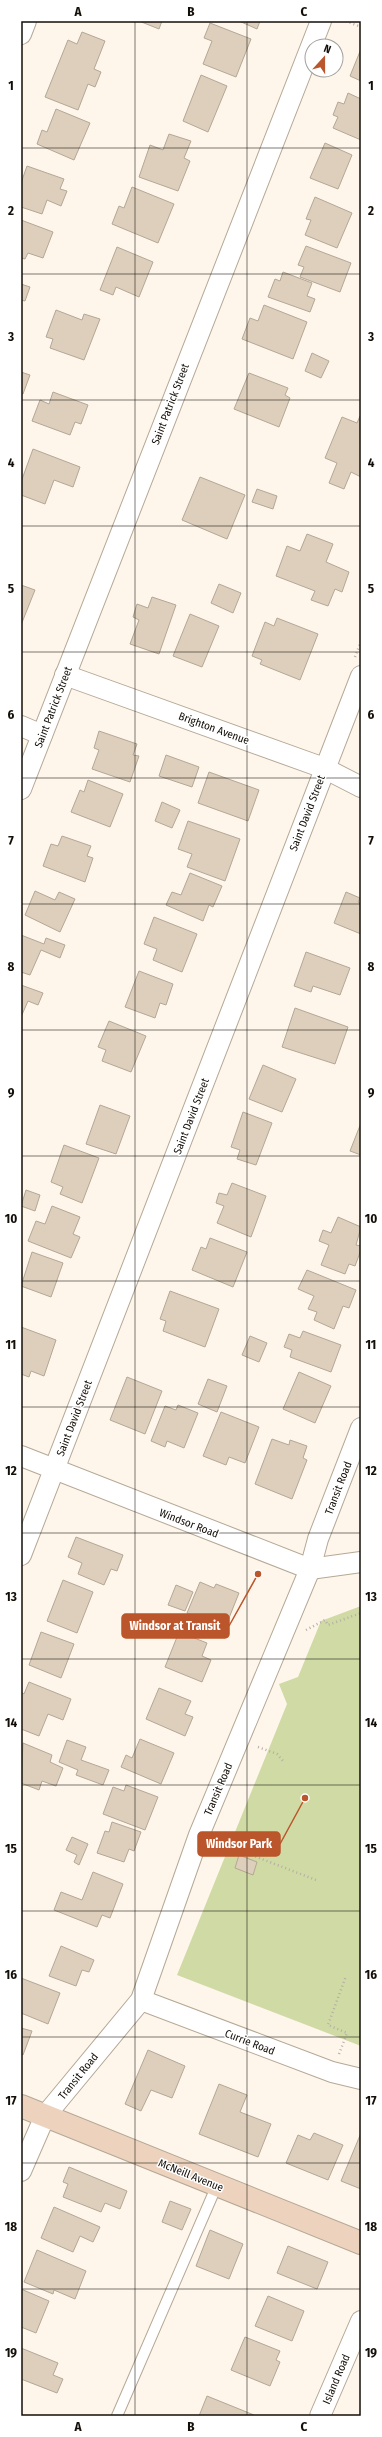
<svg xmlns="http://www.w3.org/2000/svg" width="382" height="2437" viewBox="0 0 382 2437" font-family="'Fira Sans Condensed',sans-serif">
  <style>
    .green { fill: #cfdaa5 }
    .building { fill: #ddcfbc; stroke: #b4a795 }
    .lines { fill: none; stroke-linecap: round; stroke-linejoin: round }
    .lane-casing { stroke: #b5a896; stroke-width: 12 }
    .street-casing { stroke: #b5a896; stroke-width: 22 }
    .secondary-casing { stroke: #b5a896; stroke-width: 24 }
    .path { stroke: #b6aea5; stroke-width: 2.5; stroke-dasharray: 1 3; stroke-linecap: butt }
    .lane { stroke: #fff; stroke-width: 10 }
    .street { stroke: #fff; stroke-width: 20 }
    .secondary { stroke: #edd3be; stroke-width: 22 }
    .grid { fill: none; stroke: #130e08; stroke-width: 1; stroke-opacity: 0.55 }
    .labels { text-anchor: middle; stroke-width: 3; stroke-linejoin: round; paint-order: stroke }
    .street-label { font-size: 11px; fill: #130e08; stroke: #fff }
    .leader { fill: none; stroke: #bb552b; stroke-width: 1.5 }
    .callout-dot { fill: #bb552b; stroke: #fff; stroke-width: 1.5 }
    .callout { fill: #bb552b; stroke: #bb552b; stroke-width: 1.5 }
    .callout-label { font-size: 12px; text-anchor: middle; font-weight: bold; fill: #fff }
    .neatline { fill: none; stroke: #130e08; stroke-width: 1.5 }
    .grid-label { font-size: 13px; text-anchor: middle; font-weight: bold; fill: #130e08 }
  </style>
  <rect width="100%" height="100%" fill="#fef6eb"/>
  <polygon class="green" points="361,1606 361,2046 177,1975 287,1704 279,1684 298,1677 321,1621"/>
  <g class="building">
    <polygon points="139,21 162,21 159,29"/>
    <polygon points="239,21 260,21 257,29"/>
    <polygon points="210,23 251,39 236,77 203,64 212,41 204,38"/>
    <polygon points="82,32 105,41 94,69 101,72 95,87 88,84 78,110 45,97 68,40 77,44"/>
    <polygon points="361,49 361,81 350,76"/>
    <polygon points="201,75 227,86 208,132 183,121"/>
    <polygon points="348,93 361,99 361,140 333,128 338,117 333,115 338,102 344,104"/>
    <polygon points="56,109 90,123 74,160 37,144 42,130 47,132"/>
    <polygon points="169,134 191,141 184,158 190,161 178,191 139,177 150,145 163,150"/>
    <polygon points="325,143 352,155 338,189 310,178"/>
    <polygon points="27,166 64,179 60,189 67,191 61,206 47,200 42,214 21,207 21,183"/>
    <polygon points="132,187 174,204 158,243 112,224 119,206 124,208"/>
    <polygon points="315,197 352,213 337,248 305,235 311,220 306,219"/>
    <polygon points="21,220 53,232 43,258 28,253 25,259 21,258"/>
    <polygon points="306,246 351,263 340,292 300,277 304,267 298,265"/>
    <polygon points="117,247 153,262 139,297 116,287 113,295 100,290"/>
    <polygon points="283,272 312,283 307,296 315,299 310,312 268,297 275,279 280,281"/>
    <polygon points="21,284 30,287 25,301 21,300"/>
    <polygon points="264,305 307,322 293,359 242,339 250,318 258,321"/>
    <polygon points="56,310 82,320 84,314 100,319 84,360 50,348 53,339 46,337"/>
    <polygon points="312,353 329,361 321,378 305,371"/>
    <polygon points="21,372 30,375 23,394 21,394"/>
    <polygon points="249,373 288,388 285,395 290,398 279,427 234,409"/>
    <polygon points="53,392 88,405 81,424 75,422 70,435 32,421 40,400 49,404"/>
    <polygon points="360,416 361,477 351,472 344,489 329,483 337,463 325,458 342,417 357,423"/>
    <polygon points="33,449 80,467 73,487 54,480 45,504 21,495 21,482"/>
    <polygon points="200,477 245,495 227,539 182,520"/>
    <polygon points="257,489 277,496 273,509 252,502"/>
    <polygon points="307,534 333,544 326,562 349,572 342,592 335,589 328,606 311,600 315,591 276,576 287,546 300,551"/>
    <polygon points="219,584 241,593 233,613 211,603"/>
    <polygon points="21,585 35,590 21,625"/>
    <polygon points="152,597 176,605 159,654 130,644 139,620 133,617 137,604 148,608"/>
    <polygon points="190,614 219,626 202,667 173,656"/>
    <polygon points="277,618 318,634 300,680 260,664 262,660 252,656 265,622 274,626"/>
    <polygon points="99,731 137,744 133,755 139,756 130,782 92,769 99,750 94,748"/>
    <polygon points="166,755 199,767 192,787 159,776"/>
    <polygon points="209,772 259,790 248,821 198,803"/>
    <polygon points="88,780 123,794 110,827 71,812 80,790 84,792"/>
    <polygon points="162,802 180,810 172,828 155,821"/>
    <polygon points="188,821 240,839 225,881 187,867 192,854 178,849"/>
    <polygon points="62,836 91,846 87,856 93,858 85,882 43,866 51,844 58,846"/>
    <polygon points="190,873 222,886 213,907 209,905 203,921 166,905 172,892 181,895"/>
    <polygon points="35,891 55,900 59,892 75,899 60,932 25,915"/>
    <polygon points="346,892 360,898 358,902 361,904 361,934 334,923"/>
    <polygon points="154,917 197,934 182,972 153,960 157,949 144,944"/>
    <polygon points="21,935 44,944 46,938 65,945 60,958 41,950 30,975 21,972"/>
    <polygon points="306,952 350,968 340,995 313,986 311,992 294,986"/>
    <polygon points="139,971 173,984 166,1005 160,1003 155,1018 125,1007"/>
    <polygon points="21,985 43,993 38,1005 28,1001 21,1017"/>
    <polygon points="295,1008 348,1027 335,1064 282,1047"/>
    <polygon points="109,1021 146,1036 131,1072 102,1061 106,1050 98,1047"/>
    <polygon points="263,1065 296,1079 282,1112 249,1099"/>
    <polygon points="100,1105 130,1116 116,1154 86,1144"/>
    <polygon points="243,1112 272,1123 256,1165 237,1159 240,1150 231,1147"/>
    <polygon points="361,1123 361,1155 350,1151"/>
    <polygon points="64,1145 99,1158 82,1203 60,1194 63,1187 51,1182"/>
    <polygon points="232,1183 266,1196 251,1237 217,1223 224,1206 216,1203 219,1193 227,1195"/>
    <polygon points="26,1190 40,1195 35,1211 21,1206"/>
    <polygon points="52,1206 80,1217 73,1234 80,1237 71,1258 28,1241 36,1221 45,1224"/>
    <polygon points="338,1217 361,1227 356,1245 361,1246 361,1250 355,1266 349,1264 345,1274 321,1265 329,1245 319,1241 323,1230 331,1233"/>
    <polygon points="210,1238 247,1252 233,1287 192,1270 201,1247 206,1249"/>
    <polygon points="32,1252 63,1263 51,1297 21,1286"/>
    <polygon points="307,1270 356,1290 349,1308 343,1306 334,1329 314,1320 317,1312 308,1309 314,1296 298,1289"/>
    <polygon points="170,1291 219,1309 205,1347 163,1331 166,1321 160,1319"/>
    <polygon points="21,1327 56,1340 44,1376 31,1371 29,1377 21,1374"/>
    <polygon points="303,1331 341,1345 331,1372 290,1357 292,1350 284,1347 289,1334 300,1338"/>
    <polygon points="250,1336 267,1343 259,1362 242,1355"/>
    <polygon points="299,1372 331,1386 315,1423 283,1409"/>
    <polygon points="127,1377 162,1391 145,1434 110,1420"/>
    <polygon points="208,1379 227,1386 217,1412 198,1404"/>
    <polygon points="178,1405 198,1413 184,1448 167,1441 165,1447 151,1441 165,1406 176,1410"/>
    <polygon points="221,1412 259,1427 245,1463 229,1457 226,1465 203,1456"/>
    <polygon points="272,1439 289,1445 290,1440 307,1446 303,1458 307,1460 292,1499 255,1484"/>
    <polygon points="76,1537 123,1555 117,1571 111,1569 104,1585 78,1574 82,1563 68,1557"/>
    <polygon points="63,1580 93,1592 77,1633 47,1621"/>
    <polygon points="200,1582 214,1588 216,1584 239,1593 225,1628 187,1613"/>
    <polygon points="176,1585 193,1592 185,1611 168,1605"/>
    <polygon points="41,1632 74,1644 61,1678 29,1665"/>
    <polygon points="179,1632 207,1643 202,1656 211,1660 202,1682 165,1667"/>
    <polygon points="29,1682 71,1699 63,1720 48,1714 39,1736 21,1729 21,1692 24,1694"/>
    <polygon points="159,1688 191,1701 185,1714 193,1717 185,1736 146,1719"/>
    <polygon points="140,1739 174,1753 161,1784 121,1767 126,1755 132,1758"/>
    <polygon points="67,1740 86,1747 81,1760 109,1770 103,1785 76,1775 78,1770 59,1762"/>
    <polygon points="23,1743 52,1755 50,1762 63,1768 56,1786 42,1781 39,1790 21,1783"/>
    <polygon points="126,1785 158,1797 145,1830 103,1814 113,1787 124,1791"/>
    <polygon points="112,1822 141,1832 134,1851 129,1849 124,1862 97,1853 105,1831 109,1832"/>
    <polygon points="72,1837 88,1844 79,1865 74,1862 77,1855 66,1850"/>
    <polygon points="239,1855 257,1862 253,1875 235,1868"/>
    <polygon points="93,1872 123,1884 110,1918 102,1915 97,1927 54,1910 61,1892 82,1900"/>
    <polygon points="61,1946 94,1960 89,1972 82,1970 76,1986 49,1976"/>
    <polygon points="21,1978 60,1993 48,2024 21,2013"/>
    <polygon points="21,2028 32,2031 23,2055 21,2054"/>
    <polygon points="148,2050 185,2066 172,2098 151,2090 141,2111 125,2104"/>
    <polygon points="219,2084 247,2095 240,2112 271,2124 258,2157 199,2134"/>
    <polygon points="314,2133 343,2145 328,2180 286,2163 298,2135 310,2140"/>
    <polygon points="361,2133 361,2189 341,2181"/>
    <polygon points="69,2167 127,2191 120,2209 105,2203 101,2212 63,2197 68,2184 63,2182"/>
    <polygon points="170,2201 191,2209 182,2230 162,2222"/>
    <polygon points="54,2207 100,2227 93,2242 80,2236 73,2252 41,2238"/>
    <polygon points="210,2230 243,2244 229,2279 196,2266"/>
    <polygon points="288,2246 328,2262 317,2289 277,2273"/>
    <polygon points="37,2250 86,2271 75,2299 54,2290 53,2294 24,2282"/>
    <polygon points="21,2289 49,2301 36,2333 21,2327"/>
    <polygon points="268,2296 304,2311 292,2341 255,2326"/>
    <polygon points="245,2337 280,2351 276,2360 280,2362 270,2386 231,2370"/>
    <polygon points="21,2348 58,2363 53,2375 63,2379 57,2393 21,2379"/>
    <polygon points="207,2396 254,2415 254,2416 199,2416"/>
  </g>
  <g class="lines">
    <defs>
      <polyline id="lane" points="117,2416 217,2185"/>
      <g id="street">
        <polyline points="21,34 26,21"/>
        <polyline points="65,675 324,768 361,787"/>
        <polyline points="21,726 42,735"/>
        <polyline points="21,789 321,21"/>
        <polyline points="21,1456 310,1569 361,1562"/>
        <polyline points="21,1555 361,676"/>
        <polyline points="141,2000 332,2072 361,2079"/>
        <polyline points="21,2171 45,2116 141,2000 199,1835 310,1569 318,1539 361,1428"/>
        <polyline points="320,2416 361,2321"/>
      </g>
      <polyline id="secondary" points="21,2106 361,2243"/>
    </defs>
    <use href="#lane" class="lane-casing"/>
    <use href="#street" class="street-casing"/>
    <use href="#secondary" class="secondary-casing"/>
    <g class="path">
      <polyline points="346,21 361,27"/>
      <polyline points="355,657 361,641"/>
      <polyline points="306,1630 325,1620 328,1625 361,1613"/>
      <polyline points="258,1747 277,1754 284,1762"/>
      <polyline points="218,1842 316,1880"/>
      <polyline points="339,2054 347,2033 328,2025 346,1976"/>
    </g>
    <use href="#lane" class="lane"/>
    <use href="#street" class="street"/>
    <use href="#secondary" class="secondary"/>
  </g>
  <path class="grid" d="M135,21v2395M247,21v2395M21,148h340M21,274h340M21,400h340M21,526h340M21,652h340M21,778h340M21,904h340M21,1030h340M21,1156h340M21,1281h340M21,1407h340M21,1533h340M21,1659h340M21,1785h340M21,1911h340M21,2037h340M21,2163h340M21,2289h340"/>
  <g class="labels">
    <g class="street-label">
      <text transform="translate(170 404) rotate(-69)" y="4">Saint Patrick Street</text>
      <text transform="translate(53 707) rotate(-69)" y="4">Saint Patrick Street</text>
      <text transform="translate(214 728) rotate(20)" y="4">Brighton Avenue</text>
      <text transform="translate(307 813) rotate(-69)" y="4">Saint David Street</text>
      <text transform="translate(191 1116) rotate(-69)" y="4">Saint David Street</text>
      <text transform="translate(74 1418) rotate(-69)" y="4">Saint David Street</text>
      <text transform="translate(338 1488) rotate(-69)" y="4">Transit Road</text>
      <text transform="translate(189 1523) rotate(21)" y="4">Windsor Road</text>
      <text transform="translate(218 1789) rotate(-67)" y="4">Transit Road</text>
      <text transform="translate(250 2042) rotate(21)" y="4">Currie Road</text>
      <text transform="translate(78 2076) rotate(-51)" y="4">Transit Road</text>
      <text transform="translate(191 2175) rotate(22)" y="4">McNeill Avenue</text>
      <text transform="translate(336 2379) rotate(-67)" y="4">Island Road</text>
    </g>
  </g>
  <path class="leader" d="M258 1574L229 1626M305 1798L280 1844"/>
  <g class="callout-dot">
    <circle cx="258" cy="1574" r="4"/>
    <circle cx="305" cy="1798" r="4"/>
  </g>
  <g class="callout">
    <rect x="122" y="1614" width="107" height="24" rx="4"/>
    <rect x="198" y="1832" width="82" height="24" rx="4"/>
  </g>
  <g class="callout-label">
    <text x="175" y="1630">Windsor at Transit</text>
    <text x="239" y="1848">Windsor Park</text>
  </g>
  <rect width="382" height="2437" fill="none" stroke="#ffffff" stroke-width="44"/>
  <g transform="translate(324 58) rotate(21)"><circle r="19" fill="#ffffff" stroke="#a19f9c"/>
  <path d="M0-3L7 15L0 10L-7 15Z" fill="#bb552b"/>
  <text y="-6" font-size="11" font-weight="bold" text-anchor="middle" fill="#130e08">N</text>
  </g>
  <rect x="22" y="22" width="338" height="2393" class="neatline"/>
  <g class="grid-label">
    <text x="78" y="16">A</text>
    <text x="191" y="16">B</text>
    <text x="304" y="16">C</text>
    <text x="11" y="90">1</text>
    <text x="371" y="90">1</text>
    <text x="11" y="215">2</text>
    <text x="371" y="215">2</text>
    <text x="11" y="341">3</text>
    <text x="371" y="341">3</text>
    <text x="11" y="467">4</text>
    <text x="371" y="467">4</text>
    <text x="11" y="593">5</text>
    <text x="371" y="593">5</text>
    <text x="11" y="719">6</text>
    <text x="371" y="719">6</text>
    <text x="11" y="845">7</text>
    <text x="371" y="845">7</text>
    <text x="11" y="971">8</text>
    <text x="371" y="971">8</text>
    <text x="11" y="1097">9</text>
    <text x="371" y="1097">9</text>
    <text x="11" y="1223">10</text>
    <text x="371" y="1223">10</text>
    <text x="11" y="1349">11</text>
    <text x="371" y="1349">11</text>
    <text x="11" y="1475">12</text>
    <text x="371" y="1475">12</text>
    <text x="11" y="1601">13</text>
    <text x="371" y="1601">13</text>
    <text x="11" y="1727">14</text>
    <text x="371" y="1727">14</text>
    <text x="11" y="1853">15</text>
    <text x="371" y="1853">15</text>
    <text x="11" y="1979">16</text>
    <text x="371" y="1979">16</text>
    <text x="11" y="2105">17</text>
    <text x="371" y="2105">17</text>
    <text x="11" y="2231">18</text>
    <text x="371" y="2231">18</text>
    <text x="11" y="2357">19</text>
    <text x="371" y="2357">19</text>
    <text x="78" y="2431">A</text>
    <text x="191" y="2431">B</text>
    <text x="304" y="2431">C</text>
  </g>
</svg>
